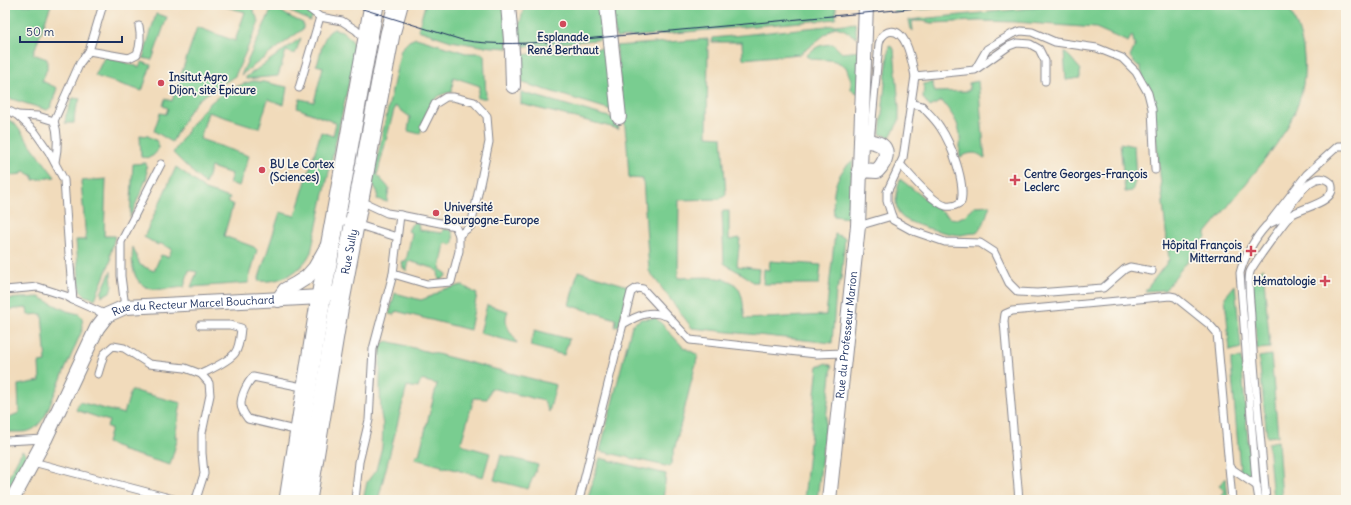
<svg xmlns="http://www.w3.org/2000/svg" width="1351" height="505" viewBox="0 0 1351 505" font-family="Delius,sans-serif">
  <style>
    .green { fill: #79cd90; stroke: #4a7e77 }
    .lines { fill: none; stroke-linecap: round; stroke-linejoin: round }
    .lane-casing { stroke: #86858c; stroke-width: 9 }
    .street-casing { stroke: #86858c; stroke-width: 16 }
    .secondary-casing { stroke: #86858c; stroke-width: 21 }
    .lane { stroke: #fff; stroke-width: 7 }
    .street { stroke: #fff; stroke-width: 14 }
    .secondary { stroke: #fff; stroke-width: 19 }
    .tram { stroke: #1b2f5e; stroke-width: 1 }
    .poi-dot { fill: #d1495b; stroke: #fbf7ec; stroke-width: 1.5 }
    .labels { text-anchor: middle; stroke-width: 3.5; stroke-linejoin: round; paint-order: stroke }
    .poi-label { font-size: 11px; font-weight: bold; fill: #1b2f5e; stroke: #fbf7ec; text-anchor: start }
    .street-label { font-size: 11px; fill: #1b2f5e; stroke: #fbf7ec }
  </style>
  <rect width="100%" height="100%" fill="#fbf7ec"/>
  <filter id="ink" filterUnits="userSpaceOnUse"><feTurbulence type="fractalNoise" baseFrequency=".025" numOctaves="2"/><feDisplacementMap in="SourceGraphic" scale="8" xChannelSelector="R" yChannelSelector="G"/><feConvolveMatrix kernelMatrix="1 2 1 2 8 2 1 2 1" color-interpolation-filters="sRGB"/></filter>
  <filter id="wash" filterUnits="userSpaceOnUse"><feTurbulence type="fractalNoise" baseFrequency=".012" numOctaves="4" result="noise"/><feDisplacementMap in="SourceGraphic" scale="16" xChannelSelector="R" yChannelSelector="G"/><feGaussianBlur stdDeviation="0.9" result="paint"/><feColorMatrix in="noise" values="0 0 0 0 0 0 0 0 0 0 0 0 0 0 0 0 0 1.4 0 .05"/><feComposite in="paint" operator="in"/></filter>
  <g filter="url(#wash)">
    <rect width="100%" height="100%" fill="#f1dbbb"/>
    <g class="green">
      <polygon points="5,5 51,5 33,54 47,59 47,69 42,81 57,88 51,107 47,110 5,97"/>
      <polygon points="219,5 251,5 259,22 235,76 199,99 189,111 172,142 154,131 160,113 166,114 168,108 163,106 165,99 172,101 197,27 235,41 245,12"/>
      <polygon points="281,5 297,5 313,16 310,21 289,11"/>
      <polygon points="425,5 504,5 508,48 480,46 451,41 418,30"/>
      <polygon points="525,5 603,5 607,39 517,47 517,33"/>
      <polygon points="618,5 827,5 836,7 836,19 616,38 613,18"/>
      <polygon points="894,5 976,5 894,12"/>
      <path d="M1063,5h224c8,13 13,28 16,43 8,54 -19,88 -51,128 -15,19 -30,38 -46,57v4l-41,53 -20,1 24,-31 -15,-142 -14,-52h-2l-8,-9 5,-11 -3,-11 -4,7 -32,-14 -81,-6 -36,-1 -48,2 -8,-2h-11l1,10 -2,-2 -2,-9z"/>
      <polygon points="273,6 288,16 303,23 303,29 241,75"/>
      <polygon points="156,14 167,17 152,60 143,58"/>
      <polygon points="855,23 857,38 843,29 835,27 800,54 743,59 742,42 712,42 713,38"/>
      <path d="M334,29l8,2 9,8 5,12 -45,201c-10,21 -31,31 -53,29l22,-69 15,4 26,-84 12,4 3,-13 -39,-15 3,-9 14,3 9,-35 -7,-2 2,-3c3,-11 5,-29 16,-33z"/>
      <polygon points="301,38 295,54 286,51 278,76 246,79 246,77"/>
      <path d="M416,38l50,15h15l3,2 2,43h-9l3,-12 -27,-9 -1,15c-24,3 -26,22 -32,42l-12,-3 2,-14 -15,-11 -18,69 12,13 -2,14 -10,-3 1,-6 -6,-11 29,-133 8,-8z"/>
      <path d="M708,39l-1,97 15,1 4,58 -6,4 -41,1 -1,78c16,0 51,-5 60,10 6,8 5,22 7,31l81,-4 9,-81 10,4 -4,41 -5,12 -4,52 -140,-15 -43,-57 -6,-92 -14,-1 -2,-33 -11,-99z"/>
      <path d="M833,44l9,9 19,-2 -1,43 -9,-4v-10l-5,-13c-5,-3 -11,-7 -18,-7 -9,-1 -14,1 -22,-4 10,-10 13,-11 27,-12z"/>
      <polygon points="889,45 894,49 899,107 899,121 890,137 880,134"/>
      <polygon points="609,48 618,112 523,83 519,55"/>
      <polygon points="1064,52 1070,57 1081,70 1080,72 1080,78 1066,80"/>
      <polygon points="105,56 139,67 142,62 151,65 142,91 95,76"/>
      <path d="M253,81l11,1 23,5 -3,18 -16,-6 -9,29 -51,-16 -8,27 49,17 -10,30 -10,-3 3,-9 -21,-7 -6,17 -32,-31c23,-36 36,-60 80,-72z"/>
      <path d="M978,81l7,78c-8,-8 -14,-7 -25,-2 -1,-7 1,-13 0,-20 0,-14 -10,-25 -18,-36l-12,6 -7,-9 1,-14 8,-2 3,10 34,-1v-8z"/>
      <polygon points="521,92 616,119 619,129 521,104"/>
      <polygon points="73,98 80,99 75,112 74,123 65,123 66,115"/>
      <polygon points="5,117 15,124 55,177 33,180 33,176 24,171 22,172 22,174 6,176"/>
      <path d="M140,135l8,1 9,5 2,6c-4,9 -8,12 -18,10z"/>
      <polygon points="1120,143 1134,146 1136,179 1132,191 1125,192"/>
      <path d="M853,160l-5,58 -14,-2c-2,-24 0,-40 19,-56z"/>
      <polygon points="146,163 147,177 130,218 133,164"/>
      <path d="M176,167l10,7 19,16 25,8 -2,4 5,2 -9,32 30,11 3,3 -9,33 -57,4 6,-15 -8,-2 -5,17c-11,1 -25,4 -35,1 -17,-5 -18,-26 -16,-41l7,18 14,6 7,-16 7,2 4,-8 -13,-6 -1,2 -14,-8z"/>
      <polygon points="106,179 104,236 115,236 110,255 111,260 95,299 86,296 80,290 76,240 86,240 81,181"/>
      <path d="M900,179l50,39 7,1 7,-3 11,-10 15,-1 -6,18 -8,10c-5,0 -10,1 -15,2 -11,0 -55,-11 -61,-20 -7,-11 -3,-25 0,-36z"/>
      <path d="M722,211h7v29l11,-2 -3,28 22,3 -1,13h-6c-8,-9 -19,-12 -28,-19z"/>
      <path d="M415,222h3l1,8 23,3 1,-4 8,1c3,5 3,9 1,15l-7,-2 -5,26 7,5 -3,4 -5,2 -1,-9 -5,-3 -24,-7 -2,10 -4,-3 -1,-7h4l6,-28 -4,-2 3,-6z"/>
      <polygon points="770,261 821,265 819,284 763,284 764,269 769,270"/>
      <polygon points="1263,267 1270,348 1257,349 1252,278"/>
      <polygon points="111,271 112,286 110,292 102,296 101,293"/>
      <polygon points="578,271 628,286 619,326 615,327 616,319 569,305"/>
      <polygon points="462,285 477,294 470,330 396,311 394,315 389,314 395,293 421,300 432,296 444,289"/>
      <polygon points="1235,285 1241,348 1230,351 1225,297"/>
      <path d="M39,297l28,14 12,3 3,4 1,10 -38,88c-12,18 -17,16 -37,16l-3,-11 4,-4 10,-4 -1,-28 22,-4 -1,-18 7,-1 -4,-48 -14,1 -1,-7 -22,2v-11z"/>
      <path d="M487,305l21,6c-6,14 3,20 9,32l-37,-10z"/>
      <polygon points="656,318 662,324 683,347 698,355 670,467 600,451 632,325 641,319"/>
      <polygon points="535,330 569,339 564,355 530,346"/>
      <polygon points="387,341 556,385 549,412 544,401 491,388 487,399 474,398 461,443 468,447 490,453 483,477 445,467 444,469 442,468 442,466 415,459 416,455 419,455 437,384 421,380 418,388 407,386 378,500 363,500 367,482 376,470 382,447 383,425 381,414 380,390 380,356 381,344"/>
      <polygon points="1271,355 1278,436 1267,437 1259,357"/>
      <polygon points="1241,358 1251,477 1240,470 1231,364 1231,359"/>
      <polygon points="826,363 832,366 817,500 804,500 818,365 823,365"/>
      <polygon points="131,390 181,403 175,437 178,437 170,465 120,450 121,448 107,443 111,428 107,427 109,421 76,410 79,402 124,414"/>
      <polygon points="1278,441 1282,500 1273,500 1268,443"/>
      <polygon points="22,451 27,455 5,496 5,484"/>
      <polygon points="501,455 538,465 528,489 494,480"/>
      <polygon points="600,458 666,474 663,500 587,500"/>
      <polygon points="1224,479 1226,479 1228,500 1218,500 1225,491 1219,486"/>
    </g>
  </g>
  <g filter="url(#ink)">
    <g class="lines">
      <defs>
        <g id="lane">
          <polyline points="304,5 320,17 342,21 356,30 365,39"/>
          <polyline points="89,51 102,8"/>
          <polyline points="976,68 987,49 1012,34 1021,31 1032,32 1055,42 1097,48 1122,58 1136,72 1148,93 1152,109 1155,170"/>
          <polyline points="915,76 903,158 887,192 887,201 893,220 913,231 945,242 980,243 994,252 1009,283 1018,292 1037,293 1103,288 1125,269 1130,267 1152,271"/>
          <polyline points="299,88 320,17"/>
          <polyline points="5,109 17,115 35,132 49,152 64,180 69,254 73,300"/>
          <path d="M17,115l21,1 16,5c5,14 4,27 1,41"/>
          <path d="M54,121l26,-58 9,-12 40,7 8,-4c4,-10 4,-18 2,-28"/>
          <polyline points="423,128 435,104 446,97 453,97 474,102 487,116 489,142 471,226 459,235"/>
          <path d="M870,142l9,-98c1,-5 4,-10 9,-12 19,-6 24,32 27,44l60,-6 34,-24 8,-3 13,1 9,5 6,12v20"/>
          <path d="M900,164c10,11 33,39 46,42 5,1 11,-1 15,-4 5,-19 -10,-59 -21,-75 -5,-8 -12,-14 -18,-21l-10,-2"/>
          <polyline points="336,218 397,237"/>
          <polyline points="1269,223 1307,174 1338,146 1346,146"/>
          <polyline points="858,226 892,216"/>
          <polyline points="393,274 427,284 451,282 459,251 459,235 455,226 400,215"/>
          <polyline points="5,290 38,287 66,296 73,300 107,315"/>
          <polyline points="125,307 121,276 121,242 161,164"/>
          <path d="M623,324c14,-8 27,-15 43,-8"/>
          <path d="M200,325h30l11,3c-1,8 -1,18 -6,25 -7,9 -24,16 -34,21"/>
          <polyline points="98,374 104,354 113,346 124,348 149,364 185,368 201,374 209,383 210,395 202,433 202,453 204,474 197,496 194,500"/>
          <path d="M299,431l-51,-12c-3,-4 -7,-9 -7,-15 0,-8 6,-21 12,-27l54,11"/>
          <polyline points="5,441 45,439"/>
          <polyline points="33,462 177,500"/>
          <polyline points="1229,467 1257,486"/>
          <polyline points="355,500 359,462 369,420 373,349 393,274 400,215 387,213 359,200"/>
          <polyline points="579,500 631,292 637,288 643,289 690,340 816,354 844,353"/>
          <polyline points="1019,500 1004,321 1005,314 1012,311 1170,296 1175,297 1210,325 1217,333 1232,500"/>
          <path d="M1259,500l-3,-18 -16,-209c4,-16 15,-35 26,-47 4,-4 10,-4 14,-8 11,-10 32,-54 51,-35 8,19 -28,24 -40,32 -5,4 -39,51 -41,57 -3,11 1,34 1,46 3,61 10,121 15,182"/>
        </g>
        <g id="street">
          <polyline points="508,5 512,52 513,86"/>
          <polyline points="607,5 619,117"/>
          <polyline points="861,141 866,5"/>
          <polyline points="278,300 285,290 296,284 307,277 315,268 327,247"/>
          <path id="s1" d="M12,500l33,-61 52,-111 10,-13 18,-8 196,-10 8,-4"/>
          <path id="s2" d="M829,500l29,-274 3,-85c5,0 11,0 16,2 15,5 8,20 0,28l-18,-1"/>
        </g>
        <g id="secondary">
          <polyline points="289,500 321,297 374,5"/>
          <path id="s3" d="M307,500l31,-189 52,-277 8,-29"/>
        </g>
      </defs>
      <use href="#lane" class="lane-casing"/>
      <use href="#street" class="street-casing"/>
      <use href="#secondary" class="secondary-casing"/>
      <use href="#lane" class="lane"/>
      <use href="#street" class="street"/>
      <use href="#secondary" class="secondary"/>
      <path class="tram" d="M350,5l112,35c33,6 67,3 101,1l387,-36"/>
    </g>
  </g>
  <g class="poi-dot">
    <circle cx="563" cy="24" r="4"/>
    <circle cx="161" cy="83" r="4"/>
    <circle cx="262" cy="170" r="4"/>
    <path d="M1013 174h4v4h4v4h-4v4h-4v-4h-4v-4h4z"/>
    <circle cx="436" cy="213" r="4"/>
    <path d="M1249 245h4v4h4v4h-4v4h-4v-4h-4v-4h4z"/>
    <path d="M1323 275h4v4h4v4h-4v4h-4v-4h-4v-4h4z"/>
  </g>
  <g class="labels">
    <g class="poi-label">
      <text x="563" y="41" text-anchor="middle">Esplanade<tspan x="563" dy="13">René Berthaut</tspan></text>
      <text x="169" y="81">Insitut Agro<tspan x="169" dy="13">Dijon, site Epicure</tspan></text>
      <text x="270" y="168">BU Le Cortex<tspan x="270" dy="13">(Sciences)</tspan></text>
      <text x="1024" y="178">Centre Georges-François<tspan x="1024" dy="13">Leclerc</tspan></text>
      <text x="444" y="211">Université<tspan x="444" dy="13">Bourgogne-Europe</tspan></text>
      <text x="1242" y="249" text-anchor="end">Hôpital François<tspan x="1242" dy="13">Mitterrand</tspan></text>
      <text x="1316" y="285" text-anchor="end">Hématologie</text>
    </g>
    <g class="street-label">
      <text dy="4" stroke="none"><textPath href="#s3" startOffset="252">Rue Sully</textPath></text>
      <text dy="4" stroke="none"><textPath href="#s1" startOffset="296">Rue du Recteur Marcel Bouchard</textPath></text>
      <text dy="4" stroke="none"><textPath href="#s2" startOffset="166">Rue du Professeur Marion</textPath></text>
    </g>
  </g>
  <rect width="1351" height="505" fill="none" stroke="#fbf7ec" stroke-width="20"/>
  <path d="M20 36v6h102v-6" fill="none" stroke="#1b2f5e" stroke-width="2"/>
  <text x="26" y="36" font-size="12" fill="#1b2f5e" stroke="#fbf7ec" stroke-width="3" paint-order="stroke">50 m</text>
</svg>
